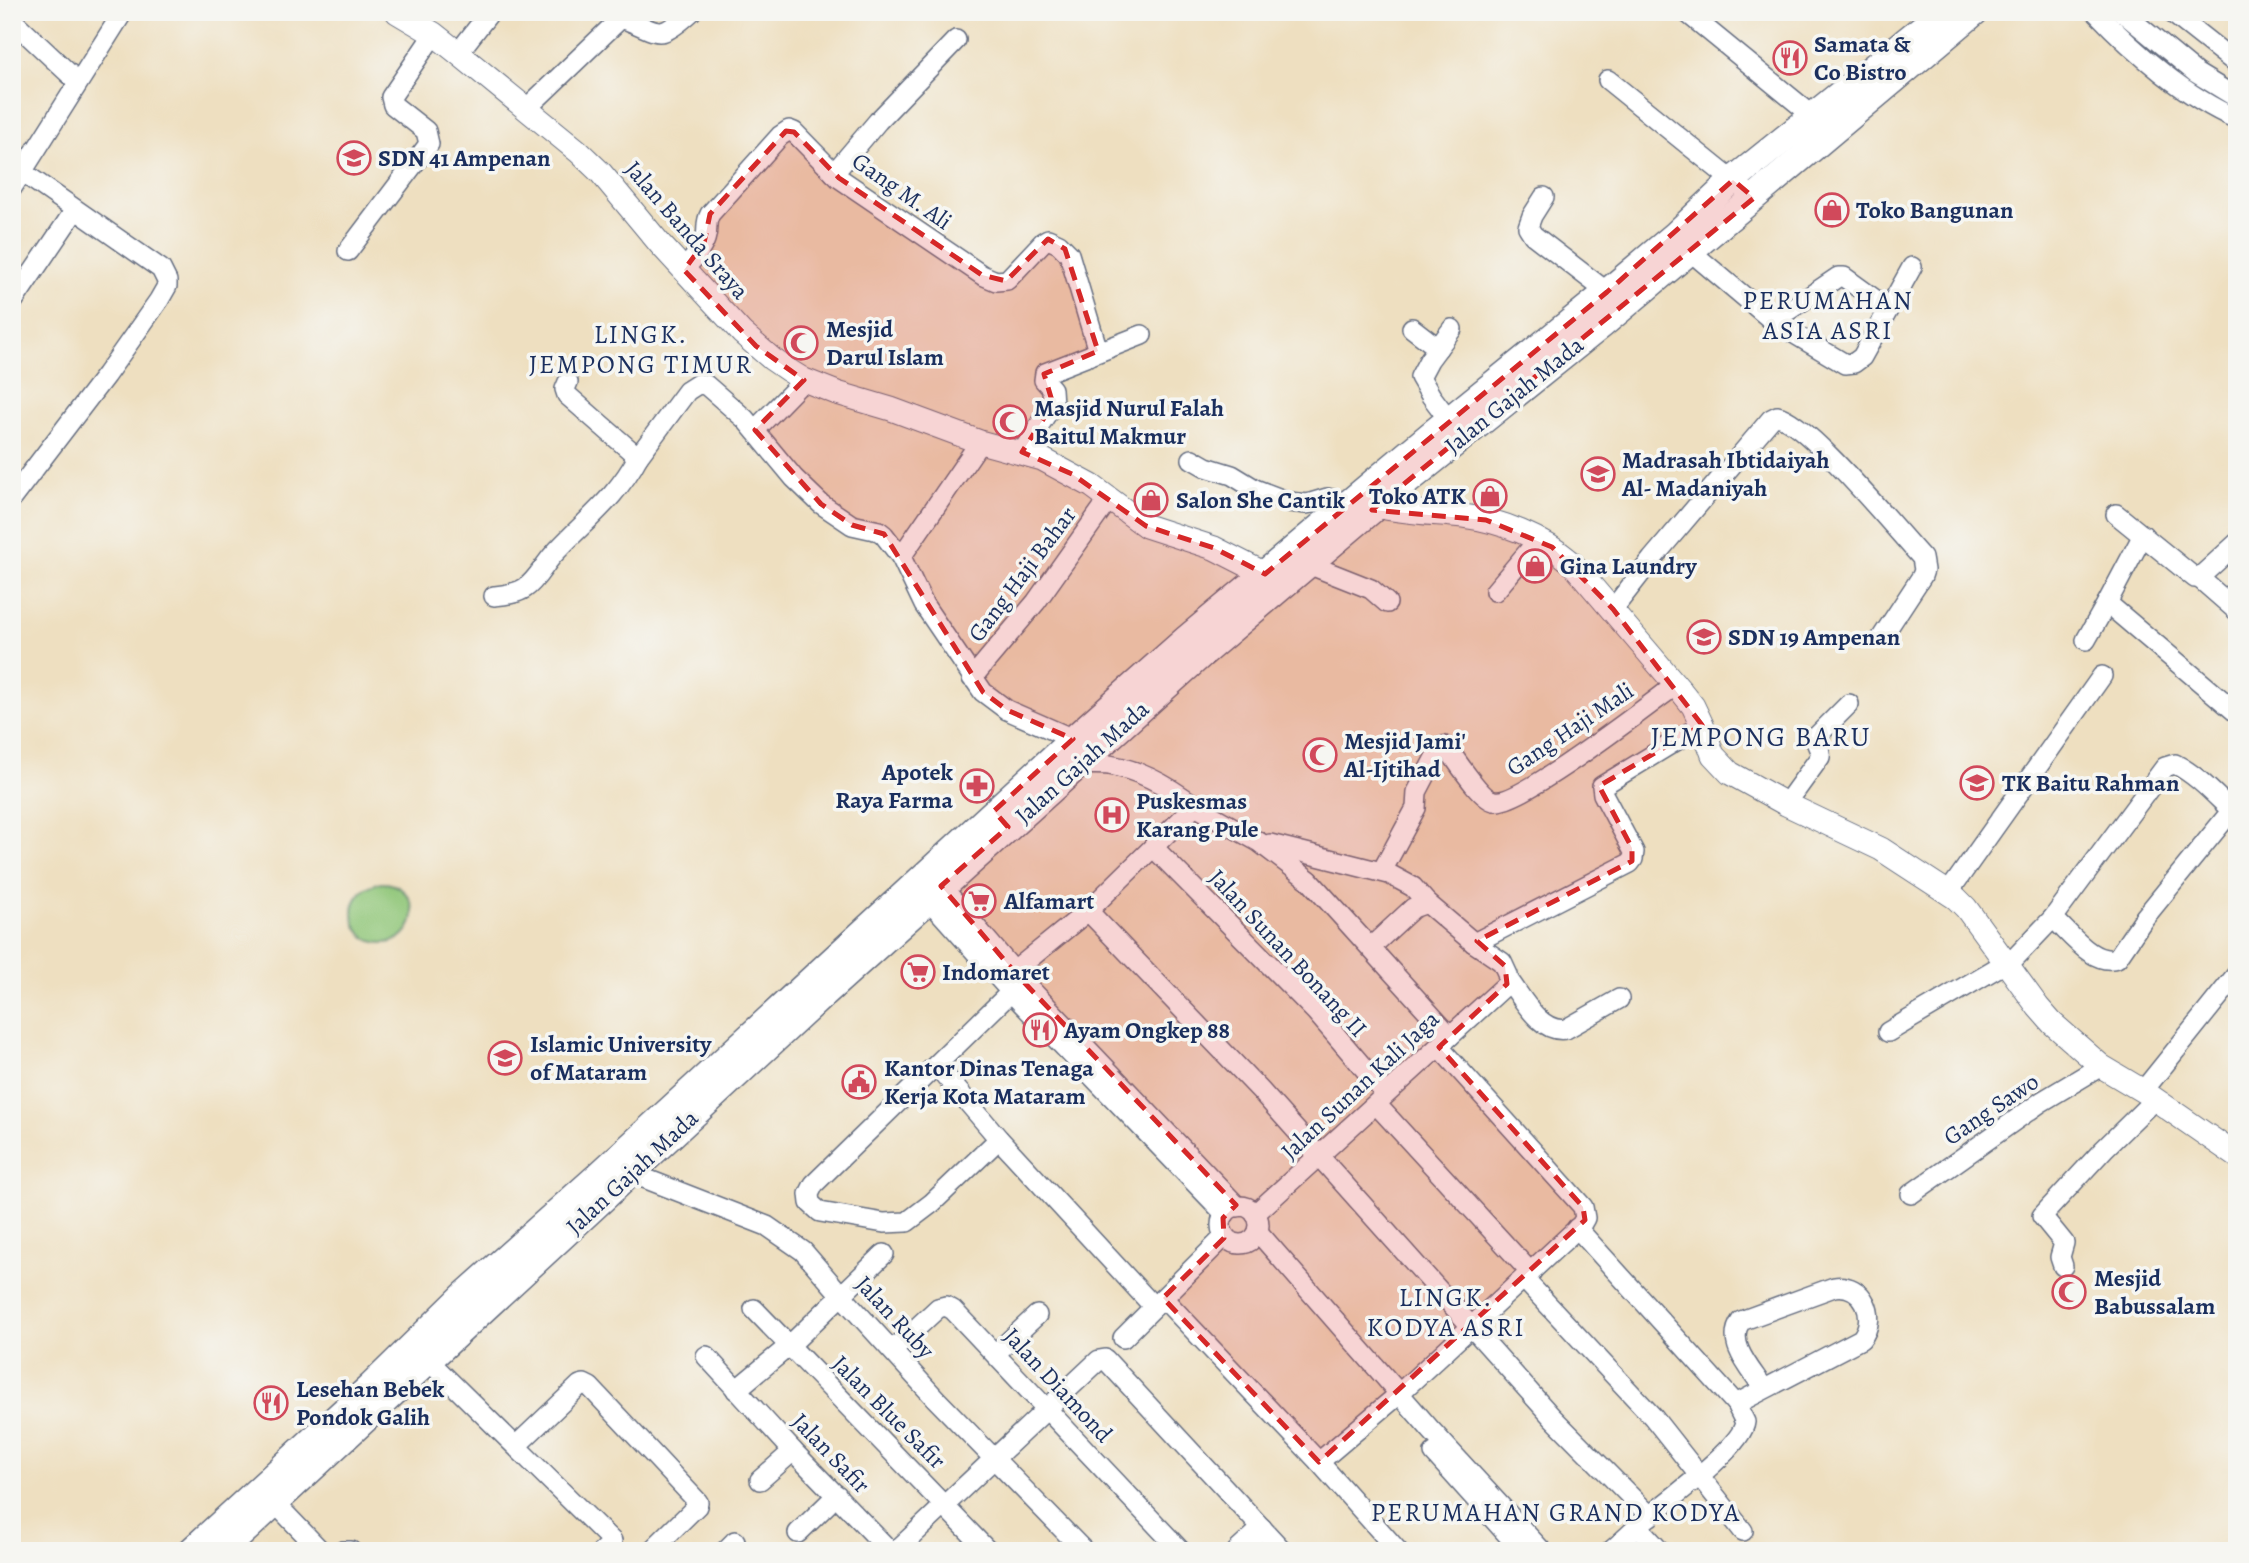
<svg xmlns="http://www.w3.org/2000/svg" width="2249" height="1563" viewBox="0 0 2249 1563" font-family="Alegreya,serif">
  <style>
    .green { fill: #90c678; stroke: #567a6b; stroke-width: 2 }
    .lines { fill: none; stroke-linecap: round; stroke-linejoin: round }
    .minor-casing { stroke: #656d80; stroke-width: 22 }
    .tertiary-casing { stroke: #656d80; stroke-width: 25 }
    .secondary-casing { stroke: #656d80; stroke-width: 29 }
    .minor { stroke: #fff; stroke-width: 19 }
    .tertiary { stroke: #fff; stroke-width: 23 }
    .secondary { stroke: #fff; stroke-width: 26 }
    .marked { fill: #d62828; fill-opacity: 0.2; stroke: #d62828; stroke-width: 5; stroke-dasharray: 14 9; stroke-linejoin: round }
    .labels { text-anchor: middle; stroke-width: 7; stroke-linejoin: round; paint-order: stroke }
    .poi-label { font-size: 24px; font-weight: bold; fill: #1b2f5e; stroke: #f6f6f2; text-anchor: start }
    .street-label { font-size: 24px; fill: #1b2f5e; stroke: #f6f6f2 }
    .neighbourhood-label { font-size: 26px; letter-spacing: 2px; fill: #1b2f5e; stroke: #f6f6f2 }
    .quarter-label { font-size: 28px; letter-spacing: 2px; fill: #1b2f5e; stroke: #f6f6f2 }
  </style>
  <rect width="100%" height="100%" fill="#f6f6f2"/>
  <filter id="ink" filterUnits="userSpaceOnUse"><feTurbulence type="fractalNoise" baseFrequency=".0143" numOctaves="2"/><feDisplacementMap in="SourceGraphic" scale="14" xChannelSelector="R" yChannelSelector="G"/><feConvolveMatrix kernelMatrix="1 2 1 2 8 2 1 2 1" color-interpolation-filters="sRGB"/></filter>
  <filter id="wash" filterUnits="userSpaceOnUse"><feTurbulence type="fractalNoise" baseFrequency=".00686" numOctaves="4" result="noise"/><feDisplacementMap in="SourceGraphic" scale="28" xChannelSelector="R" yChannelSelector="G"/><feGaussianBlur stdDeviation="1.57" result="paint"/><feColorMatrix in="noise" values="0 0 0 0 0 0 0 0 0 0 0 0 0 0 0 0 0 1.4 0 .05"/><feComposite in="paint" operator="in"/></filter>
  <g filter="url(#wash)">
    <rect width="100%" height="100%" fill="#eedfc0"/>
    <circle class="green" cx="383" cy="913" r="30"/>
  </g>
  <g filter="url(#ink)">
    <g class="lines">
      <defs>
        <g id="minor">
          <polyline points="1686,12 1813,116"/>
          <path d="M2096,12c38,40 90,85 141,107"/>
          <polyline points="2122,12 2196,73 2237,98"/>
          <polyline points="2171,12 2237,64"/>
          <polyline points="12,20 78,82"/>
          <polyline points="458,53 490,12"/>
          <polyline points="1608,80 1754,198"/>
          <path d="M526,109l95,-91c39,13 35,26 70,-6"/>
          <polyline points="834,173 878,121 956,40"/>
          <polyline points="12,188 123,12"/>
          <polyline points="1544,197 1532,216 1528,227 1533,235 1607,292"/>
          <polyline points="348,251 429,144 426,131 393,105 391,97 434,34"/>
          <polyline points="1690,251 1773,321 1845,364 1854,363 1862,357 1912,267"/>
          <path d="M684,270c7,-9 20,-22 22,-34 2,-8 -1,-13 4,-22l70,-78 9,-6 5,2 45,46 143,97 14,6 11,-1 36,-38 5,-3 11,5 10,10 29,97"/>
          <polyline points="12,303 75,210"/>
          <polyline points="1773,321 1838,277 1844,277 1888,309"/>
          <polyline points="1412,328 1438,348"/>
          <polyline points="568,382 565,389 567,395 638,457 687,391 698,384 706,385 745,419 794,478 821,504 852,525 879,531 884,535 901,557 924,605 983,692 1007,710 1073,739"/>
          <polyline points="1449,420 1431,396 1420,377 1429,360 1452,329"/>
          <polyline points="755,430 804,380"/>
          <polyline points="1022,452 1053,404 1052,389 1044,380 1045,373 1142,335"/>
          <polyline points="1192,459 1206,467 1232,475 1255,489 1289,502 1307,504 1327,498 1349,503"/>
          <polyline points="12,498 106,375 159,300 167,286 167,281 161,269 22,172"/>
          <polyline points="2116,514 2195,578 2202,575 2237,543"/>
          <polyline points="2143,535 2107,603 2237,713"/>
          <polyline points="901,557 980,442"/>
          <polyline points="1308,564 1371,589 1387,603"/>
          <polyline points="2198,577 2237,611"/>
          <polyline points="1495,591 1539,539"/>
          <path d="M494,596c10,-1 22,-2 31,-8 11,-7 19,-23 28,-33 31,-34 63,-56 85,-98"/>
          <path d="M1613,609l39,-50 119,-140 6,-3c29,4 120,115 145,142l2,12 -2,6 -40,61"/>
          <polyline points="2086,640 2107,603"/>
          <polyline points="972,678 1036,602 1109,499"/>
          <path d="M1081,764c9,1 19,0 28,1 32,5 61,22 86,41"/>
          <path d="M1786,804l34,-47c2,-9 -6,-12 -4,-20l33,-33"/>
          <polyline points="1270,844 1389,874 1413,887 1427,903"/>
          <polyline points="1153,847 1316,1012 1386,1094"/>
          <path d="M1382,871l34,-63 1,-16 23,-44 4,-2 4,3c9,12 33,50 46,52 25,5 156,-97 182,-116"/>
          <polyline points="941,886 1018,976 1238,1207"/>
          <polyline points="1948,893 2102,676"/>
          <polyline points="928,899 1011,992 1225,1214"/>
          <polyline points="1088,911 1260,1090 1552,1417 1650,1516"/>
          <path d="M2053,918c17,15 40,48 64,40l28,-41 92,-113"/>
          <polyline points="1474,943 1630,863 1633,859 1634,852 1603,794 1602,786 1702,725"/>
          <path d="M2009,964l44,-46 112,-151 10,-3c22,11 40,31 57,47"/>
          <path d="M1508,979c14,18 32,55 58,50l53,-30"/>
          <polyline points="1002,981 1088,911 1195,806 1259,842 1309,880 1450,1036"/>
          <polyline points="1888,1032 2007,962"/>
          <polyline points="937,1066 999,1139 1154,1307"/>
          <polyline points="2143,1091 2237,974"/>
          <polyline points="1377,1105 1531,1273"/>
          <polyline points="999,1139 932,1203 907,1222 884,1223 820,1212 810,1203 809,1194 814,1184 1011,992"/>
          <polyline points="631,1173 767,1226 803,1251 841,1295 936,1399 1084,1551"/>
          <polyline points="1911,1194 2041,1102 2101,1066"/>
          <circle cx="1240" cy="1225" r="19"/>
          <polyline points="1255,1214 1507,984 1508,975 1502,962 1474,943 1427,903 1413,908 1371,947"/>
          <path d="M1577,1228l159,176 9,18c-2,24 -76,78 -97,95 -12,11 -24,23 -37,34"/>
          <polyline points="1258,1232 1431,1430 1542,1551"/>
          <polyline points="2063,1266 2060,1257 2064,1243 2042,1216 2104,1149 2154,1100"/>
          <polyline points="1524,1279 1653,1417 1743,1531"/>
          <polyline points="1163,1298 1319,1462 1398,1551"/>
          <polyline points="754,1309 988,1551"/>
          <polyline points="1123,1338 1225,1236"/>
          <polyline points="893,1350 938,1308 946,1306 953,1310 1181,1551"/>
          <polyline points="995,1354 1037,1315"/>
          <polyline points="706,1356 793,1451 890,1551"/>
          <polyline points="429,1361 612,1541 602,1551"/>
          <polyline points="736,1390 789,1346 884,1254"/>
          <path d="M1736,1404l125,-65c18,-22 2,-57 -27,-52l-93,34c-16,22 11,49 23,68"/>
          <polyline points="517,1445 580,1385 584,1384 590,1387 698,1502 697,1506 651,1551"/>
          <polyline points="1434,1453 1522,1551"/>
          <polyline points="1319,1462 1391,1401 1581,1225 1585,1218 1583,1207 1439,1047"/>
          <polyline points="760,1480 793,1451"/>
          <polyline points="275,1503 321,1551"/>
          <polyline points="1638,1527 1660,1551"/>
          <polyline points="798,1533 837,1495"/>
          <polyline points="343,1551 351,1551"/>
          <polyline points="725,1551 735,1541"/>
          <polyline points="896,1551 1099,1360 1105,1359 1283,1551"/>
          <polyline points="1237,1551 1262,1528"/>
        </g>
        <g id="tertiary">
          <polyline points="397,12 434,34 458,53 578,151 601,173 660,244 742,333 772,359 788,370 804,380 837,393 891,409 980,442 1042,459 1092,486 1146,526 1214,548 1265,574"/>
          <path d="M1377,506c29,7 57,7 86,10 39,5 79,21 108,46l110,129 12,15 9,19 11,30 17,18 56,31 95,45 75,49 10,10 72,99 14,16 49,43 42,25 94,65"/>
        </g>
        <g id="secondary">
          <polyline points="191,1551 371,1386 464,1295 601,1173 1073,739 1186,639 1430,435 1607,292 1676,234 1733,180 1942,12"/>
          <polyline points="223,1551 823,995 1200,656 1377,506 1602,325 1975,12"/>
        </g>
      </defs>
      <use href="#minor" class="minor-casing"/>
      <use href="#tertiary" class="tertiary-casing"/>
      <use href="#secondary" class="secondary-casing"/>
      <use href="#minor" class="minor"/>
      <use href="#tertiary" class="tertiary"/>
      <use href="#secondary" class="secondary"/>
    </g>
  </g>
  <path class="marked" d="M786,131l8,1 45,46 143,97 24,6 42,-42 17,10 33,102 -54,23 9,30 -31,48 50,22 74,52 68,22 51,26 342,-282 126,-112 21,18 -382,312 114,10 66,27 61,62 89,116 -103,61 33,62v13l-155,80 28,25 2,18 -68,63 144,160 2,13 -266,242 -156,-164 61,-60 -1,-20 13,-13 -218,-229 -77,-90 67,-59 -14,-16 79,-72 -66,-29 -24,-18 -99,-158 -32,-9 -31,-21 -66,-74 49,-50 -48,-34 -72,-76 20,-27 6,-29z"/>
  <defs>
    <symbol id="restaurant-ring" viewBox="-11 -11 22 22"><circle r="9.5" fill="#f6f6f2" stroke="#d1495b" stroke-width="1.5"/><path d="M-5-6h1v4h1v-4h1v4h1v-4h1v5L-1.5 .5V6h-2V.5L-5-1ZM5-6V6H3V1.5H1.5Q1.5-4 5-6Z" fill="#d1495b"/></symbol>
    <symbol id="school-ring" viewBox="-11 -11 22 22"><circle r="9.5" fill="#f6f6f2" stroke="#d1495b" stroke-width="1.5"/><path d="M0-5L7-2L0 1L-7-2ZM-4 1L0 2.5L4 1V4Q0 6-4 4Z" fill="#d1495b"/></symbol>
    <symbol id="shop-ring" viewBox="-11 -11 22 22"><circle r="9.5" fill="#f6f6f2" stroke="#d1495b" stroke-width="1.5"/><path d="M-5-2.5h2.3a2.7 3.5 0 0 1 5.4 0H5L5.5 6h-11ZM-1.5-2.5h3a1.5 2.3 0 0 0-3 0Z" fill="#d1495b"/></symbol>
    <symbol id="mosque-ring" viewBox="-11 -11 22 22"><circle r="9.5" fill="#f6f6f2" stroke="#d1495b" stroke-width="1.5"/><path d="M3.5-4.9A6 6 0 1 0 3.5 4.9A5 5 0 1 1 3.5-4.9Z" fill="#d1495b"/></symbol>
    <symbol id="pharmacy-ring" viewBox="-11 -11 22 22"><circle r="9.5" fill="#f6f6f2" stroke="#d1495b" stroke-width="1.5"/><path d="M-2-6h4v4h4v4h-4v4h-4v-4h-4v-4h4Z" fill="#d1495b"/></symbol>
    <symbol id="hospital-ring" viewBox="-11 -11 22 22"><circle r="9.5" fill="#f6f6f2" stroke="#d1495b" stroke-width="1.5"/><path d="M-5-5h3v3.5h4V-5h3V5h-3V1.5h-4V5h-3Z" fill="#d1495b"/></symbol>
    <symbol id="supermarket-ring" viewBox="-11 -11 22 22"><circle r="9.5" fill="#f6f6f2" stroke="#d1495b" stroke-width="1.5"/><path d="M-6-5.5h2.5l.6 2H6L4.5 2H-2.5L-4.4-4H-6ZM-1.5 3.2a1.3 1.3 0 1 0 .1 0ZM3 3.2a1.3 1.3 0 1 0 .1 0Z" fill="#d1495b"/></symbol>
    <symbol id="university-ring" viewBox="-11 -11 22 22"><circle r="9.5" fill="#f6f6f2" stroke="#d1495b" stroke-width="1.5"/><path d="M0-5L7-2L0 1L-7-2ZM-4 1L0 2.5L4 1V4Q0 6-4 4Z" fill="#d1495b"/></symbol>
    <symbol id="civic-ring" viewBox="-11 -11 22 22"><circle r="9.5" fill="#f6f6f2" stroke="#d1495b" stroke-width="1.5"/><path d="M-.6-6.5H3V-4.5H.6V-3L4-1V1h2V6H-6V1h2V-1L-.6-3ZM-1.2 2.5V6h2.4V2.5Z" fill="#d1495b"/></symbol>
  </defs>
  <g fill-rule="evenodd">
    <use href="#restaurant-ring" x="1771" y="39" width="38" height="38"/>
    <use href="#school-ring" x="335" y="139" width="38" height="38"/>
    <use href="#shop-ring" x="1813" y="191" width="38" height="38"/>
    <use href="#mosque-ring" x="782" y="324" width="38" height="38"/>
    <use href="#mosque-ring" x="991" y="403" width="38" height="38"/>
    <use href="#school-ring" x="1579" y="455" width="38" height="38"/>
    <use href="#shop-ring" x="1471" y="477" width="38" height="38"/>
    <use href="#shop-ring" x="1132" y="481" width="38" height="38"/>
    <use href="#shop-ring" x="1516" y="547" width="38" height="38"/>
    <use href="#school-ring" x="1685" y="618" width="38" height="38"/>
    <use href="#mosque-ring" x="1301" y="736" width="38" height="38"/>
    <use href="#school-ring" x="1958" y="764" width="38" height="38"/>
    <use href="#pharmacy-ring" x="958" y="767" width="38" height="38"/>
    <use href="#hospital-ring" x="1093" y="796" width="38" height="38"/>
    <use href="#supermarket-ring" x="960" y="882" width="38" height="38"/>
    <use href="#supermarket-ring" x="899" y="953" width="38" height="38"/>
    <use href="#restaurant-ring" x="1021" y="1011" width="38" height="38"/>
    <use href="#university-ring" x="486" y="1039" width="38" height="38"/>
    <use href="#civic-ring" x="840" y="1063" width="38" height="38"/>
    <use href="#mosque-ring" x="2050" y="1273" width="38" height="38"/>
    <use href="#restaurant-ring" x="252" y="1384" width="38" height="38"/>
  </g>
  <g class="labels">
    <g class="poi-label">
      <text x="1814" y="52">Samata &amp;<tspan x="1814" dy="28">Co Bistro</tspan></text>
      <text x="378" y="166">SDN 41 Ampenan</text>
      <text x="1856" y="218">Toko Bangunan</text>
      <text x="826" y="337">Mesjid<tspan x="826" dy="28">Darul Islam</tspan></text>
      <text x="1034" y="416">Masjid Nurul Falah<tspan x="1034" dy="28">Baitul Makmur</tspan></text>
      <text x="1622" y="468">Madrasah Ibtidaiyah<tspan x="1622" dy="28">Al- Madaniyah</tspan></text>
      <text x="1466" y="504" text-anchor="end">Toko ATK</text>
      <text x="1176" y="508">Salon She Cantik</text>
      <text x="1560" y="574">Gina Laundry</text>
      <text x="1728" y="645">SDN 19 Ampenan</text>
      <text x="1344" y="749">Mesjid Jami'<tspan x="1344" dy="28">Al-Ijtihad</tspan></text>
      <text x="953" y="780" text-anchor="end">Apotek<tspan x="953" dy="28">Raya Farma</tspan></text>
      <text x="2002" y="791">TK Baitu Rahman</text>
      <text x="1136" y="809">Puskesmas<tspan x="1136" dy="28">Karang Pule</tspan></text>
      <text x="1004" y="909">Alfamart</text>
      <text x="942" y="980">Indomaret</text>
      <text x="1064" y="1038">Ayam Ongkep 88</text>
      <text x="530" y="1052">Islamic University<tspan x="530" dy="28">of Mataram</tspan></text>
      <text x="884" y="1076">Kantor Dinas Tenaga<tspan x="884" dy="28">Kerja Kota Mataram</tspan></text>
      <text x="2094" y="1286">Mesjid<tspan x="2094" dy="28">Babussalam</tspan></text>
      <text x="296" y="1397">Lesehan Bebek<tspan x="296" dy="28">Pondok Galih</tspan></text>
    </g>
    <g class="street-label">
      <text transform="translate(902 191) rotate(35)" y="8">Gang M. Ali</text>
      <text transform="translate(687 230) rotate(49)" y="8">Jalan Banda Sraya</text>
      <text transform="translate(1514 395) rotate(-39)" y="8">Jalan Gajah Mada</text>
      <text transform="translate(1022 574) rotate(-53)" y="8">Gang Haji Bahar</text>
      <text transform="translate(1570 729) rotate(-34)" y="8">Gang Haji Mali</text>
      <text transform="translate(1082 762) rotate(-42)" y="8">Jalan Gajah Mada</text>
      <text transform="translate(1288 953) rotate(47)" y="8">Jalan Sunan Bonang II</text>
      <text transform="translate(1360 1085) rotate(-43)" y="8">Jalan Sunan Kali Jaga</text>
      <text transform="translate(1991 1109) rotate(-34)" y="8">Gang Sawo</text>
      <text transform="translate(632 1172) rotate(-43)" y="8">Jalan Gajah Mada</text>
      <text transform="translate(895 1317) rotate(47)" y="8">Jalan Ruby</text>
      <text transform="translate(1058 1385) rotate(47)" y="8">Jalan Diamond</text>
      <text transform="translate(889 1412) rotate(45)" y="8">Jalan Blue Safir</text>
      <text transform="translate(831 1453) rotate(46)" y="8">Jalan Safir</text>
    </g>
    <g class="neighbourhood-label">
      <text x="1828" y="309">PERUMAHAN<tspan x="1828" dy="30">ASIA ASRI</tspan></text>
      <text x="641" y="343">LINGK.<tspan x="641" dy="30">JEMPONG TIMUR</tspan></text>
      <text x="1446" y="1306">LINGK.<tspan x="1446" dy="30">KODYA ASRI</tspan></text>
      <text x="1556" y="1521">PERUMAHAN GRAND KODYA</text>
    </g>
    <g class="quarter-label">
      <text x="1761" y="746">JEMPONG BARU</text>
    </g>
  </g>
  <rect width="2249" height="1563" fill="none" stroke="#f6f6f2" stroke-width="42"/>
</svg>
